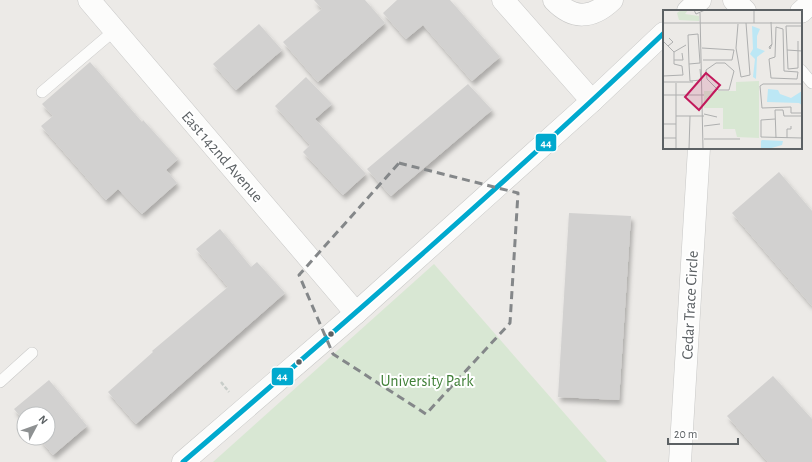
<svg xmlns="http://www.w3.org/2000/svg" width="812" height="462" viewBox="0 0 812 462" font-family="'Alegreya Sans',sans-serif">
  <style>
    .green { fill: #d8e7d3 }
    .building { fill: #d2d1d0; filter: url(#shadow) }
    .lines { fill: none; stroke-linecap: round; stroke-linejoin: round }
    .service-casing { stroke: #c8c8c7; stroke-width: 12 }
    .minor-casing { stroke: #c8c8c7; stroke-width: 23 }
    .tertiary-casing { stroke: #c8c8c7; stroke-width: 23 }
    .path { stroke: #c8cdc9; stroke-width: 2.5; stroke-dasharray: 4 2; stroke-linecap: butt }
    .service { stroke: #fcfcfb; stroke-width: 11 }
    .minor { stroke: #fcfcfb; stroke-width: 22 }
    .tertiary { stroke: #fcfcfb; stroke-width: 22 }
    .bus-1-casing { stroke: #fff; stroke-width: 8 }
    .bus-1 { stroke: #00a9ce; stroke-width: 5 }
    .marked { fill: none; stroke: #848789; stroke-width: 3; stroke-dasharray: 8 5; stroke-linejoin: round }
    .bus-dot { fill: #5c6164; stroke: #fff; stroke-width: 1.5 }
    .labels { text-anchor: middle; stroke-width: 4; stroke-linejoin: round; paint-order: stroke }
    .street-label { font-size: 16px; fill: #5c6164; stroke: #fff }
    .park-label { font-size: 16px; fill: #418038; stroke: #fff }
    .inset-road { fill: none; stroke: #aeafaf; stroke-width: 1 }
    .view { fill: #c2185b; fill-opacity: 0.15; stroke: #c2185b; stroke-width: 2 }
    .inset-edge { fill: none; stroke: #5c6164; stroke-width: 2 }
    .line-badge { stroke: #fff; stroke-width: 1.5 }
    .badge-label { font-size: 11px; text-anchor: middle; font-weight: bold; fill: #fff }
  </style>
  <defs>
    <filter id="shadow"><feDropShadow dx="2.5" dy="4.5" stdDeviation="2" flood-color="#0004"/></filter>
  </defs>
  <rect width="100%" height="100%" fill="#eceae7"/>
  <polygon class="green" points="434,264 607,462 213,462"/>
  <g class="building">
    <polygon points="314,0 365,0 385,23 318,82 283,42 322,9"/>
    <polygon points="397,0 450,0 500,57 472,81 423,25 406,39 383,13"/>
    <polygon points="259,24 282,50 236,90 213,64"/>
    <polygon points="90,62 142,122 143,120 178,159 166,170 177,183 142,214 118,189 106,200 41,126 53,116 42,104"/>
    <polygon points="306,77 332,104 315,119 366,174 343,195 303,152 310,145 275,106"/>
    <polygon points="468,84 492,110 391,196 367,169"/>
    <polygon points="779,172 812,211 812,306 732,213"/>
    <polygon points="569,213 631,216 619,400 558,397"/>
    <polygon points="220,229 251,267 257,262 285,293 136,424 108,392 153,352 152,351 228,287 196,249"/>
    <polygon points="773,376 812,419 812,462 768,462 727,416"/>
    <polygon points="49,380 87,426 53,455 39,438 48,438 48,414 24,414 24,421 14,409"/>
  </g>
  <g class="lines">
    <defs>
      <g id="service">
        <polyline points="801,70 812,83"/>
        <polyline points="42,92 115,30"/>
        <polyline points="0,382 32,353"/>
      </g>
      <g id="minor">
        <polyline points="89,0 356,313"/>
        <path d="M554,0c19,20 38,19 58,0"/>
        <polyline points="734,0 745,11"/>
        <polyline points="801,12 812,2"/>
        <polyline points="680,462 699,148"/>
      </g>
      <g id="tertiary">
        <polyline points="503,0 592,101"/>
        <polyline points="688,11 700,0"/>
        <polyline points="183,462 356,313 592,101 664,33"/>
      </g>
    </defs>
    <use href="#service" class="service-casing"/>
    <use href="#minor" class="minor-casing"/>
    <use href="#tertiary" class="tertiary-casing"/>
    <polyline class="path" points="221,382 229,392"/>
    <use href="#service" class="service"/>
    <use href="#minor" class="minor"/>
    <use href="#tertiary" class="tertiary"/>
    <defs>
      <path id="bus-1" d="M183,462c163,-140 325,-281 481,-429"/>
    </defs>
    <use href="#bus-1" class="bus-1-casing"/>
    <use href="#bus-1" class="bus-1"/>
  </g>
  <path class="marked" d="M399,163l119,30 -8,130 -84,91 -93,-60 -34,-79z"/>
  <g class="bus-dot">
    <circle cx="331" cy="334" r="3.5"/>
    <circle cx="299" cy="362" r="3.5"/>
  </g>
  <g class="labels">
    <g class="street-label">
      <text transform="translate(223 156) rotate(49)" y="6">East 142nd Avenue</text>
      <text transform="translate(689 305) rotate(-87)" y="6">Cedar Trace Circle</text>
    </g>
    <g class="park-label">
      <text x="427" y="386">University Park</text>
    </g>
  </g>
  <g transform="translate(663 10)">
    <rect width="139" height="139" fill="#eceae7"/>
    <path d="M18,0h7l-3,4 14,2v5l-20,-1 -2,-7zM96,71v57l-22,-1 -2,-8h-12v-21h-19v-17h32v-9z" fill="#d8e7d3"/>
    <path d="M89,16l8,3 -3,7v12l8,3 -8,6 -1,22 -3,-2 2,-18 -5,-5 3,-5zM105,79l10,1 2,4 11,4 11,-7v14l-3,-2 -32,-1zM98,131l1,-1 21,1 -1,4 -14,4h-7z" fill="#bce7f5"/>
    <path class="inset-road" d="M31,0l2,4 9,-4M37,3l3,136M108,12l1,22 -2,5 -1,-2 3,-3M0,13h139M91,13v-13M75,14l-2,24 5,29 9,-2 -4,-52M113,17l7,2 1,42 14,1 -1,7 -26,-1 -2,-19 6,-2zM0,31l11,11v12l8,2 1,9 -20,1M135,31v27l-10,1 -2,-43h16M5,36l5,-4 -4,-4M39,38l32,2 -2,10h-29M124,40l15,1M11,42l12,-7M11,50h9l-1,-7M53,53h9l9,8 -5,19h-11l-11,-11 -1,-9zM26,54l11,-1 -2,-29 -10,1 1,29 1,17 11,-1 -1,-11M0,72h30M13,73v66M139,74h-39l-3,2 2,22 29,-1v6h11M0,85h41M41,104l13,3M13,106h28M112,109l-14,1v17l41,1M0,114h13M41,116l16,-2M0,128h13M113,128l-1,-28h8l1,6h18M124,128v-9h4v-3M41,129h36M26,139l1,-33"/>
    <path class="view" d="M43,63l14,12 -21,25 -14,-13z"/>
    <rect width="139" height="139" class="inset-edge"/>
  </g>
  <g class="line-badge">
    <rect x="535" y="133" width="22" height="19" rx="4" fill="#00a9ce"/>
    <rect x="271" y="367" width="23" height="19" rx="4" fill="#00a9ce"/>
  </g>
  <g class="badge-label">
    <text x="546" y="147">44</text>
    <text x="282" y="380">44</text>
  </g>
  <g transform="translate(36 426) rotate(49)"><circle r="19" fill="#ffffff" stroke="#bec0c1"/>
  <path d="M0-3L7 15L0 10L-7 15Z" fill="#8e9192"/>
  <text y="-6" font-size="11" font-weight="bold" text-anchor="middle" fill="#5c6164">N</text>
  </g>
  <path d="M668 438v6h70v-6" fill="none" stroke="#5c6164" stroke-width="2"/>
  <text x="674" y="438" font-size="12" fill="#5c6164" stroke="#ffffff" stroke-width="3" paint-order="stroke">20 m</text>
</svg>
